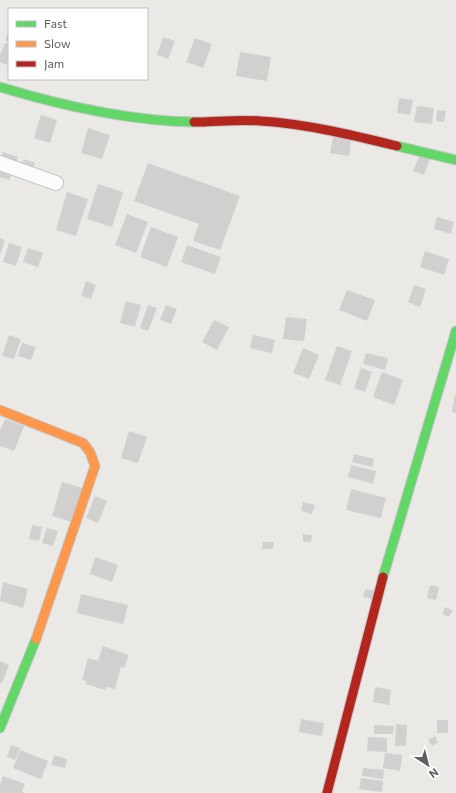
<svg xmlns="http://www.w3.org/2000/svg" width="456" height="793" viewBox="0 0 456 793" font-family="Commissioner,sans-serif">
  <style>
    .building { fill: #d2d0cf }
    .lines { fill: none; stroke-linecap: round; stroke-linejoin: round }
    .street-casing { stroke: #c6c6c6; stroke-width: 16 }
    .fast-casing { stroke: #c5c6c6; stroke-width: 11 }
    .slow-casing { stroke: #c5c6c6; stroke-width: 11 }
    .jam-casing { stroke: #c5c6c6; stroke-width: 11 }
    .street { stroke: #fcfcfb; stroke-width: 14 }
    .fast { stroke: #63d668; stroke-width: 9 }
    .slow { stroke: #ff974d; stroke-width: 9 }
    .jam { stroke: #b3261e; stroke-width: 9 }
  </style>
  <rect width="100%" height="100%" fill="#ebe9e6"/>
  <g class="building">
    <polygon points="8,33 9,34 9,42 5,40"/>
    <polygon points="163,37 175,41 168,59 157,55"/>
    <polygon points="195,38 212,44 203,68 186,62"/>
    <polygon points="5,43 9,44 9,61 7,65 0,62 0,55"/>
    <polygon points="240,52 271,57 267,81 236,76"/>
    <polygon points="399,98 413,100 410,115 397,113"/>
    <polygon points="417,106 434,108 432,124 414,122"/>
    <polygon points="437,110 446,111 444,122 436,121"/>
    <polygon points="41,115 57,120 50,143 34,138"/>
    <polygon points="88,128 110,135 102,159 81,153"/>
    <polygon points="333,137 351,140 349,156 330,153"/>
    <polygon points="3,152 18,157 9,180 0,177 0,160"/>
    <polygon points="421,152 431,156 424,175 413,171"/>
    <polygon points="24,159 35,163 28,181 17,176"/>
    <polygon points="148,163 240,196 220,250 193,241 199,224 134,201"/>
    <polygon points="98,184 123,192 112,227 87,219"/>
    <polygon points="67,192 88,199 76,236 56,230"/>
    <polygon points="127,214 148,222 136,253 115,245"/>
    <polygon points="437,217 454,222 451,234 434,229"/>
    <polygon points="151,227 178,237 167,267 140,257"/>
    <polygon points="0,238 5,240 0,255"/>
    <polygon points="9,243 22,247 16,266 3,262"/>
    <polygon points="187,245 221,257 215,274 181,262"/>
    <polygon points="28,248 43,253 38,267 23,262"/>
    <polygon points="425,251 449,259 444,275 420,267"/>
    <polygon points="86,281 96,285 91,299 81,296"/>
    <polygon points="414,285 426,289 420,307 408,302"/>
    <polygon points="347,290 375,300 367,321 339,310"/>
    <polygon points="126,301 141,305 135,327 120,323"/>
    <polygon points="148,305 157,308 148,331 140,328"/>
    <polygon points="166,305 177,309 171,324 160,320"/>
    <polygon points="286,317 307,319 304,341 283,339"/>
    <polygon points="214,320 229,327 217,350 202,342"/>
    <polygon points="9,335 21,339 14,359 2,356"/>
    <polygon points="253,335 275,340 272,353 250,348"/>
    <polygon points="22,343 36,347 31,360 18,356"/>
    <polygon points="337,346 352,351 340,385 325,380"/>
    <polygon points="303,348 319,355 309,379 293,373"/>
    <polygon points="366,353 388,358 385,370 363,364"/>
    <polygon points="361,368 372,372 365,392 354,388"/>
    <polygon points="382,372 403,380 394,405 373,397"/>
    <polygon points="455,395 456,395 456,413 452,412"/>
    <polygon points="5,419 24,426 14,451 0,446 0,431"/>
    <polygon points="129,431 147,437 138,463 121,458"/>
    <polygon points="354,454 374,459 372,467 352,462"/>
    <polygon points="351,465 376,471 373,484 348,477"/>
    <polygon points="62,482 86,489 75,523 52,516"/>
    <polygon points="351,489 386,498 381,518 346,510"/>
    <polygon points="95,496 107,501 98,523 86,518"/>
    <polygon points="303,502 315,505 312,514 301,511"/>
    <polygon points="32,525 42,527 39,541 29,539"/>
    <polygon points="47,528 58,531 53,546 42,543"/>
    <polygon points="303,534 312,535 311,542 303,542"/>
    <polygon points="263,542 274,542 273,549 262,549"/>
    <polygon points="95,557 118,565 112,582 90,574"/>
    <polygon points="3,582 28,589 23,608 0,601"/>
    <polygon points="430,585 439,587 436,600 427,598"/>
    <polygon points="365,589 379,591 377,600 363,597"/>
    <polygon points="81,594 128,605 123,624 77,613"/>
    <polygon points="445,607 453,610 449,617 442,614"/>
    <polygon points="103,646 129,655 124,668 121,667 115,689 106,687 105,690 86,684 86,681 82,680 88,658 103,662 98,660"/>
    <polygon points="0,661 9,665 2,683 0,683"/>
    <polygon points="375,687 391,690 389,705 373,702"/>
    <polygon points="301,719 324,723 322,736 299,732"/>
    <rect x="437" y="720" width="11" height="13"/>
    <polygon points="396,724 407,725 406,746 395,746"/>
    <polygon points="374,725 394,726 393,734 374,734"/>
    <polygon points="435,736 438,742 432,746 428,740"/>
    <polygon points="368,737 387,738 387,752 367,751"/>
    <polygon points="11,745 20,748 15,760 7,757"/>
    <polygon points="20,750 48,761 41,779 13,768"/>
    <polygon points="385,753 402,755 400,771 383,768"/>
    <polygon points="54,755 67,759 65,768 51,765"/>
    <polygon points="363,768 384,770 383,779 362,776"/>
    <polygon points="3,776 25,784 22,792 25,793 0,793 0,785"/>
    <polygon points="361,778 383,781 382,792 359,789"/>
  </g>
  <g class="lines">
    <defs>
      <polyline id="street" points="0,163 56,183"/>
      <g id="fast">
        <path d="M0,87c63,19 128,34 194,35"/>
        <polyline points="397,146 456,160"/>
        <polyline points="383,577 456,331"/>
        <polyline points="0,728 36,639"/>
      </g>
      <polyline id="slow" points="0,410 83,443 90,452 95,466 36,639"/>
      <g id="jam">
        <path d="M194,122c22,0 45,-3 67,-1 46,3 91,14 136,25"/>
        <polyline points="327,793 383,577"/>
      </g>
    </defs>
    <use href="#street" class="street-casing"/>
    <use href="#fast" class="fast-casing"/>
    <use href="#slow" class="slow-casing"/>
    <use href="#jam" class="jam-casing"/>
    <use href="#street" class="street"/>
    <use href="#fast" class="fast"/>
    <use href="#slow" class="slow"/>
    <use href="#jam" class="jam"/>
  </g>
  <rect x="8" y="8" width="140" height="72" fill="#ffffff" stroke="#bebfc1"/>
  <rect x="16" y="21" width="20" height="6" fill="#63d668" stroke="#bebfc1"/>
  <text x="44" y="28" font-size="12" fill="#5c6063">Fast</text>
  <rect x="16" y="41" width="20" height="6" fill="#ff974d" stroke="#bebfc1"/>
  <text x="44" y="48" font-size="12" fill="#5c6063">Slow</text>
  <rect x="16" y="61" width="20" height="6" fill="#b3261e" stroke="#bebfc1"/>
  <text x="44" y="68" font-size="12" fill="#5c6063">Jam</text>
  <g transform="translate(428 765) rotate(144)" stroke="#ffffff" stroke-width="3" paint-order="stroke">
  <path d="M0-3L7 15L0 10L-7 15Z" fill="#5c6063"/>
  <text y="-6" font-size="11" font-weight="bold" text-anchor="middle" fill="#5c6063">N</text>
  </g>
</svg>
